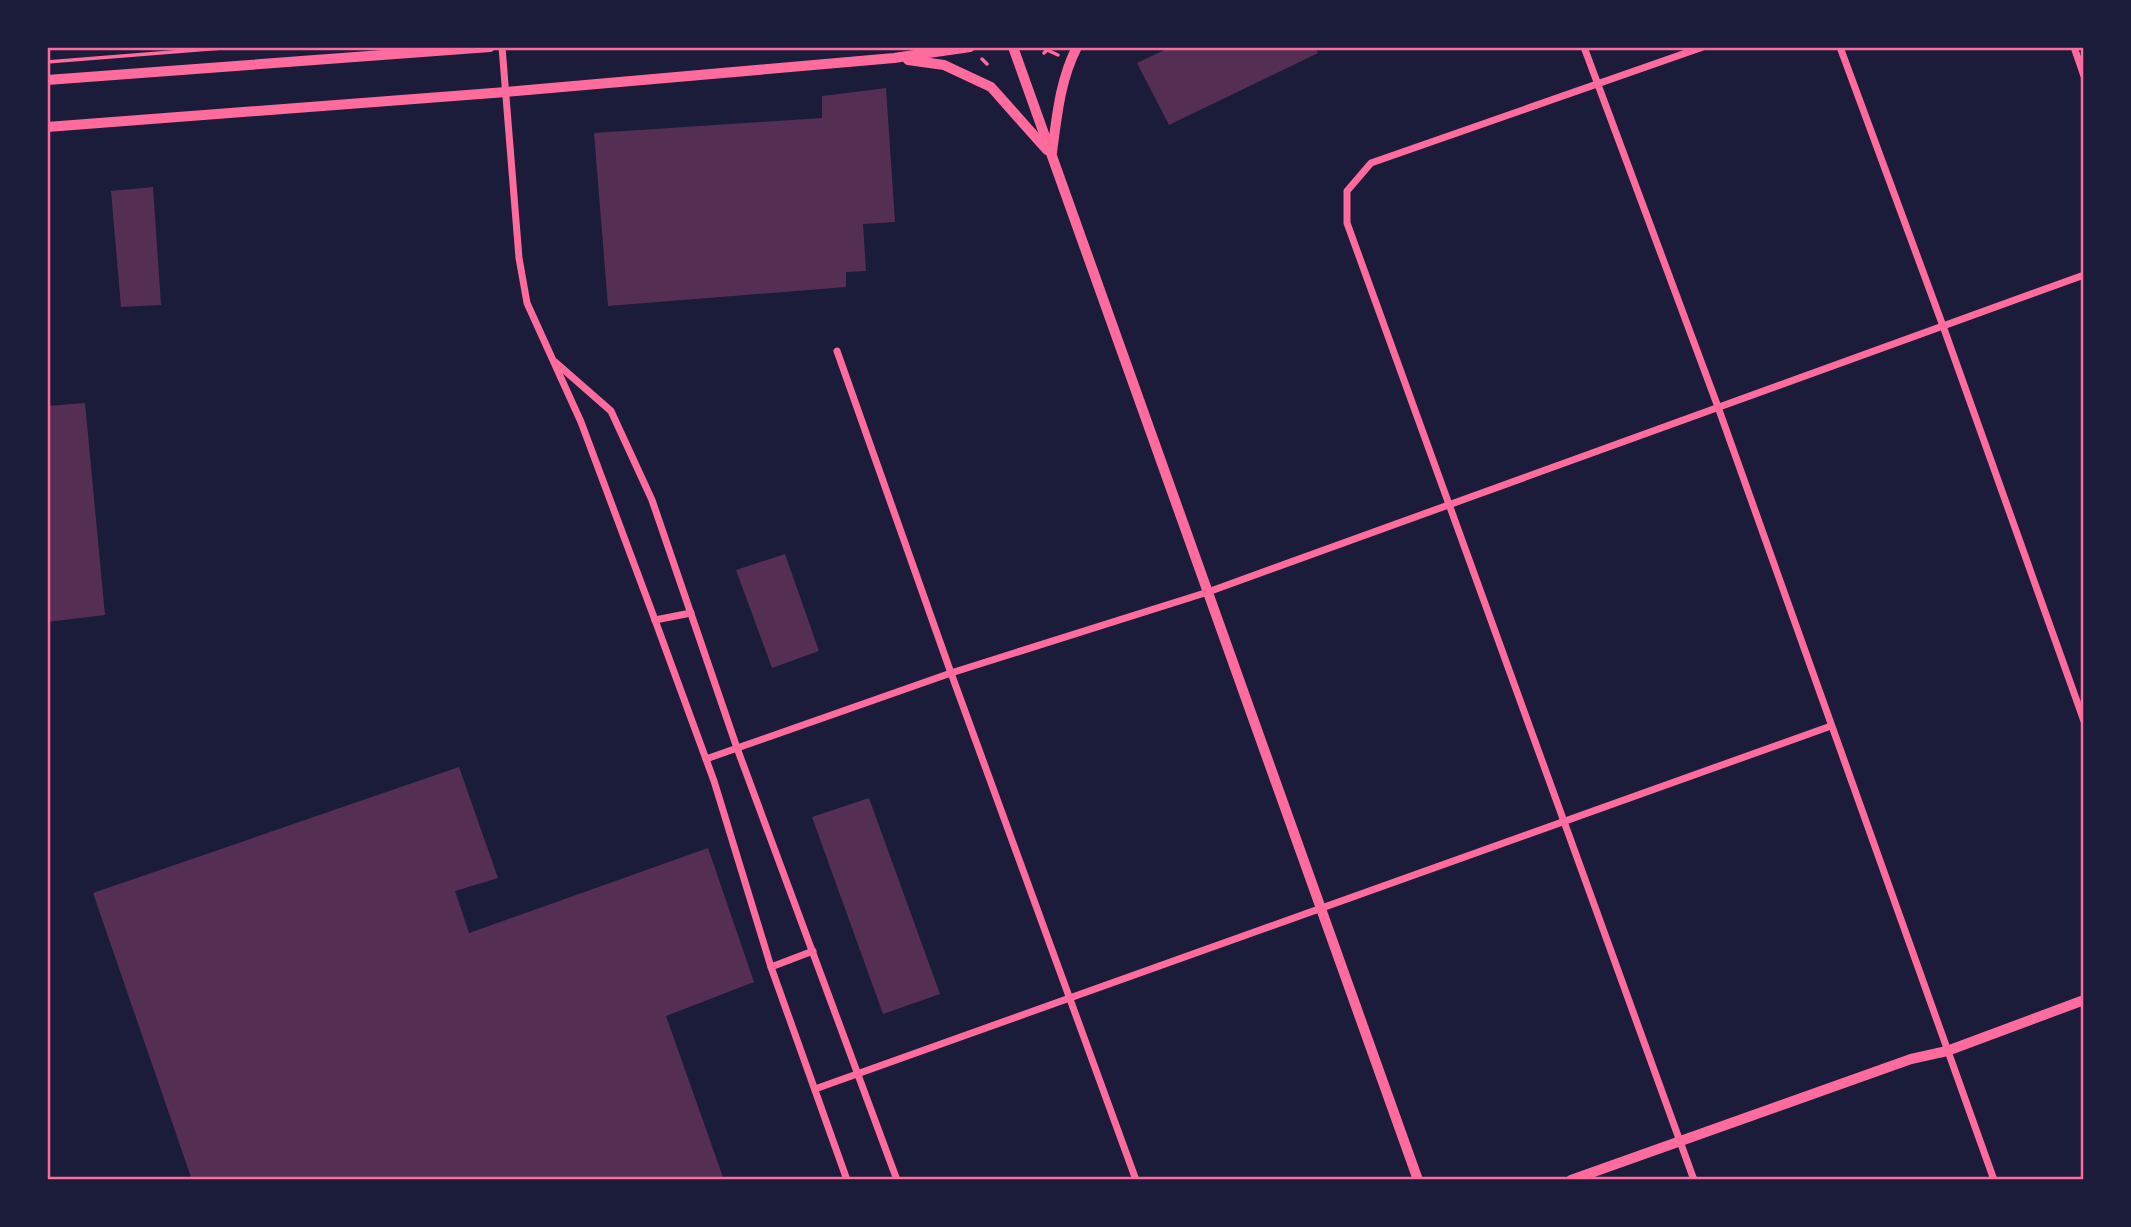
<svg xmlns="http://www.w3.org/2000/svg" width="2131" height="1227" viewBox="0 0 2131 1227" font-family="Arial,sans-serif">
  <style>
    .building { fill: #542f53 }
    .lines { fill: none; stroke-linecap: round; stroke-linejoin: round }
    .path { stroke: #ff6b9d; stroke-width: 3.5 }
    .minor { stroke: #ff6b9d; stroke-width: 7 }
    .tertiary { stroke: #ff6b9d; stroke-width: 10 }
    .secondary { stroke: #ff6b9d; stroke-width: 10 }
    .neatline { fill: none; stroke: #ff6b9d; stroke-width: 2.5 }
  </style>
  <rect width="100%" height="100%" fill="#1b1b3a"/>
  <g class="building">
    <polygon points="1171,47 1315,47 1318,53 1169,125 1137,63"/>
    <polygon points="886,88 895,222 863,224 866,271 846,272 846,287 608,306 594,133 822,118 822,96"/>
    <polygon points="153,187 161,305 121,307 111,191"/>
    <polygon points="85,403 105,615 47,622 47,406"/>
    <polygon points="785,554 819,651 772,668 736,570"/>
    <polygon points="459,767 498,878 455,891 469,933 708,848 754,982 666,1016 724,1180 192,1180 93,893"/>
    <polygon points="869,798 940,994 883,1014 812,817"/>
  </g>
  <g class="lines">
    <g class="path">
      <polyline points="1047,50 1058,55"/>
      <polyline points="1044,53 1047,50 1047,47"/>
      <polyline points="982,59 987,64"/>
      <polyline points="47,62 235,47"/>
    </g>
    <g class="minor">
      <polyline points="502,47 519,258 527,303 581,422 655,620 714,781 771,967 847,1180"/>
      <polyline points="1584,47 1718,407 1994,1180"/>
      <polyline points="1840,47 1943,326 2084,721"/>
      <polyline points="2074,47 2084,76"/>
      <polyline points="837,351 951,673 1136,1180"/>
      <polyline points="555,362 611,411 652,500 737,748 897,1180"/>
      <polyline points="655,620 691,613"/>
      <polyline points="706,759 951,673 1208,592 2084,275"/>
      <polyline points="771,967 813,951"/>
      <polyline points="815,1089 1831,726"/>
      <polyline points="1694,1180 1347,223 1347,191 1371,163 1703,47"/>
    </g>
    <polyline class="tertiary" points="1571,1180 1911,1059 1947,1051 2084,1000"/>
    <g class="secondary">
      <polyline points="1013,47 1418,1180"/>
      <polyline points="908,60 944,65 991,87 1047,150"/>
      <polyline points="47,80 490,47"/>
      <polyline points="47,127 506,92 894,58 970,47"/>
      <path d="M1052,152c5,-36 8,-72 25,-105"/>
    </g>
  </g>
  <rect width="2131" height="1227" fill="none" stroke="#1b1b3a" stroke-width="98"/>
  <rect x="49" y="49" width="2033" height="1129" class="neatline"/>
</svg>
